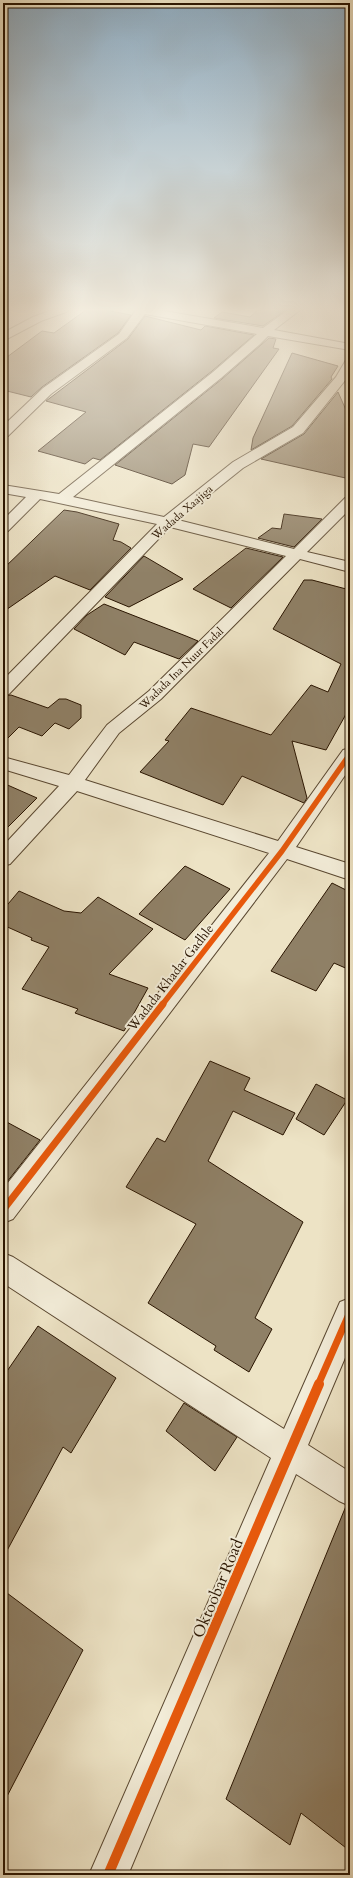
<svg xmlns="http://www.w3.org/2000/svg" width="353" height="1878" viewBox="0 0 353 1878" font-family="Cardo,serif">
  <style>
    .building { fill: #8f8066; stroke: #291400 }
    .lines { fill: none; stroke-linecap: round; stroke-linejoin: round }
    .minor-casing { stroke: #5a4831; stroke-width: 2 }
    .minor { fill: #f3edd9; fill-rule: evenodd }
    .cycleway-far2-casing { stroke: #f3edd9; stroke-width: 8 }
    .cycleway-far1-casing { stroke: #f3edd9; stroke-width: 10 }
    .cycleway-casing { stroke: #f3edd9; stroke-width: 12 }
    .cycleway-far2 { stroke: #e8590c; stroke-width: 5.5 }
    .cycleway-far1 { stroke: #e8590c; stroke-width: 7 }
    .cycleway { stroke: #e8590c; stroke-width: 10 }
    .labels { text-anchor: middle; stroke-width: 4; stroke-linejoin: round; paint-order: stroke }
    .far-street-label { font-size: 11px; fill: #291400; stroke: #f3edd9 }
    .street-label { font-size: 13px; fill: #291400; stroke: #f3edd9 }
    .near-street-label { font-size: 16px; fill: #291400; stroke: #f3edd9 }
  </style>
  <rect width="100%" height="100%" fill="#ede3c5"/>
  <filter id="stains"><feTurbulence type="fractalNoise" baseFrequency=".005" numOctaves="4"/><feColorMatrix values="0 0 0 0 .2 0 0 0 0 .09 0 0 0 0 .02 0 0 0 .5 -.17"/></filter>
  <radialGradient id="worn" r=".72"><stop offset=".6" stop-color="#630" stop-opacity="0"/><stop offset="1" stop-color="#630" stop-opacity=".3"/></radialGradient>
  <g class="building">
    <polygon points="86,310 105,310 131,315 118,333 42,387 31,397 3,390 3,360 42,331 54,333"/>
    <polygon points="258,310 286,310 263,326 214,318 222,312 250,317"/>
    <polygon points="145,316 201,330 205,326 254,335 212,371 100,460 93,458 85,464 38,451 86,412 46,401 128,339"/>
    <polygon points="269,338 276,339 273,348 279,349 209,447 193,444 185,475 172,484 115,465 222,379"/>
    <polygon points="292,353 338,366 331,377 332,379 292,426 251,450 253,438"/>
    <polygon points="338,392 350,419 350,479 261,459 304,434"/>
    <polygon points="64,510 77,512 119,524 113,540 121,542 131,548 90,590 55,576 3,612 3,569"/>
    <polygon points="284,514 322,519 294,547 258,538 272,528 281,529"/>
    <polygon points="246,548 283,557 233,606 231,608 193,589"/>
    <polygon points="144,556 183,579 129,607 105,597"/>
    <polygon points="304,580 312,580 350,590 350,707 326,750 292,741 307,798 304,803 242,776 223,805 140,772 169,741 165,740 191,708 271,735 311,685 328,692 341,664 273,629"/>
    <polygon points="104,604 186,636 198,641 179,659 134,642 125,655 74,629 87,615"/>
    <polygon points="11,695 48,708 59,699 66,699 81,705 81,718 69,729 55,723 42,736 19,727 3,743 3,696"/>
    <polygon points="3,783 37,798 3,832"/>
    <polygon points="185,866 230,889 185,940 139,914"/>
    <polygon points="332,883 350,892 350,970 334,963 316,991 271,971"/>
    <polygon points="19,891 64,911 81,913 98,897 153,929 109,974 148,988 124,1031 75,1013 78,1009 22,989 49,947 31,940 32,938 3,925 3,910"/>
    <polygon points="210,1061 250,1078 244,1090 295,1113 283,1135 233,1111 208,1161 303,1222 255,1318 272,1329 249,1372 214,1350 216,1346 148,1303 196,1224 126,1187 157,1138 165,1142"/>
    <polygon points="316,1084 347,1100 324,1135 296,1119"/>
    <polygon points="3,1120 40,1140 3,1187"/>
    <polygon points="38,1326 116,1378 71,1453 63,1447 3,1558 3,1377"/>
    <polygon points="184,1403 237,1437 215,1471 166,1431"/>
    <polygon points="346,1506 350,1507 350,1851 301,1813 290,1845 226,1799"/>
    <polygon points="3,1590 83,1650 3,1804"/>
  </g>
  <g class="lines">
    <defs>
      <g id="minor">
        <polygon points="52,310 67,310 66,312 41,321 3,341 3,333 33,317"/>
        <polygon points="136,310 158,310 263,328 288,310 300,310 274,330 350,344 350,350 268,336 259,345 221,378 73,497 164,517 233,462 293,427 336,377 346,360 350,359 350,372 347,378 303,433 243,468 178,520 294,549 345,498 350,497 350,509 307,552 350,562 350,572 300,559 161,699 119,733 85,780 278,841 343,750 350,748 350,768 296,847 350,864 350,880 287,859 13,1219 3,1223 3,1189 269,853 77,791 10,864 3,866 3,846 59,786 3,769 3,757 69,775 107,725 149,691 286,556 170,527 9,694 3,695 3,680 157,524 40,499 8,531 3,532 3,520 26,497 3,493 3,485 59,494 213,372 257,334 145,314 127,338 51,394 8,436 3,437 3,426 43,388 119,334"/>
        <polygon points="3,1253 13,1257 284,1429 340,1302 350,1298 350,1346 308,1445 350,1472 350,1506 339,1501 296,1474 128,1875 89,1875 271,1458 3,1283"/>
      </g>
    </defs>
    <use href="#minor" class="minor-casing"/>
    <use href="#minor" class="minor"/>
    <defs>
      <polyline id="cycleway-far2" points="162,1005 282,851 350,754"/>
      <g id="cycleway-far1">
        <polyline points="3,1210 163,1004"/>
        <polyline points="318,1385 350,1312"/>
      </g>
      <polyline id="cycleway" points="108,1875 319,1384"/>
    </defs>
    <use href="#cycleway-far2" class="cycleway-far2-casing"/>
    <use href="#cycleway-far1" class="cycleway-far1-casing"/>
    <use href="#cycleway" class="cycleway-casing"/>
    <use href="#cycleway-far2" class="cycleway-far2"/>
    <use href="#cycleway-far1" class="cycleway-far1"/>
    <use href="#cycleway" class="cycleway"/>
  </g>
  <linearGradient id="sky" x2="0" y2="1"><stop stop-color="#8fabbf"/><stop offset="0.54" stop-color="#f7f2e5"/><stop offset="1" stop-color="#f7f2e5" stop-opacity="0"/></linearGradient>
  <rect width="353" height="573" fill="url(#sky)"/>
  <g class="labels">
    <g class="far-street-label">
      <text transform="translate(182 512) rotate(-41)" y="4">Wadada Xaajiga</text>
      <text transform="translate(181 668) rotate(-44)" y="4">Wadada Ina Nuur Fadal</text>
    </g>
    <g class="street-label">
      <text transform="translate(170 977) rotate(-52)" y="5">Wadada Khadar Gadhle</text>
    </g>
    <g class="near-street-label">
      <text transform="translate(217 1588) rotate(-67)" y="6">Oktoobar Road</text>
    </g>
  </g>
  <rect width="353" height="1878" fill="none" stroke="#ede3c5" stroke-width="16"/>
  <rect x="4" y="4" width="345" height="1870" fill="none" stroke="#291400" stroke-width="2"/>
  <rect x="8" y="8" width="337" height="1862" fill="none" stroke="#291400"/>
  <rect width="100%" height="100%" filter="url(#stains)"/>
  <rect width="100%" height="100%" fill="url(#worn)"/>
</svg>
